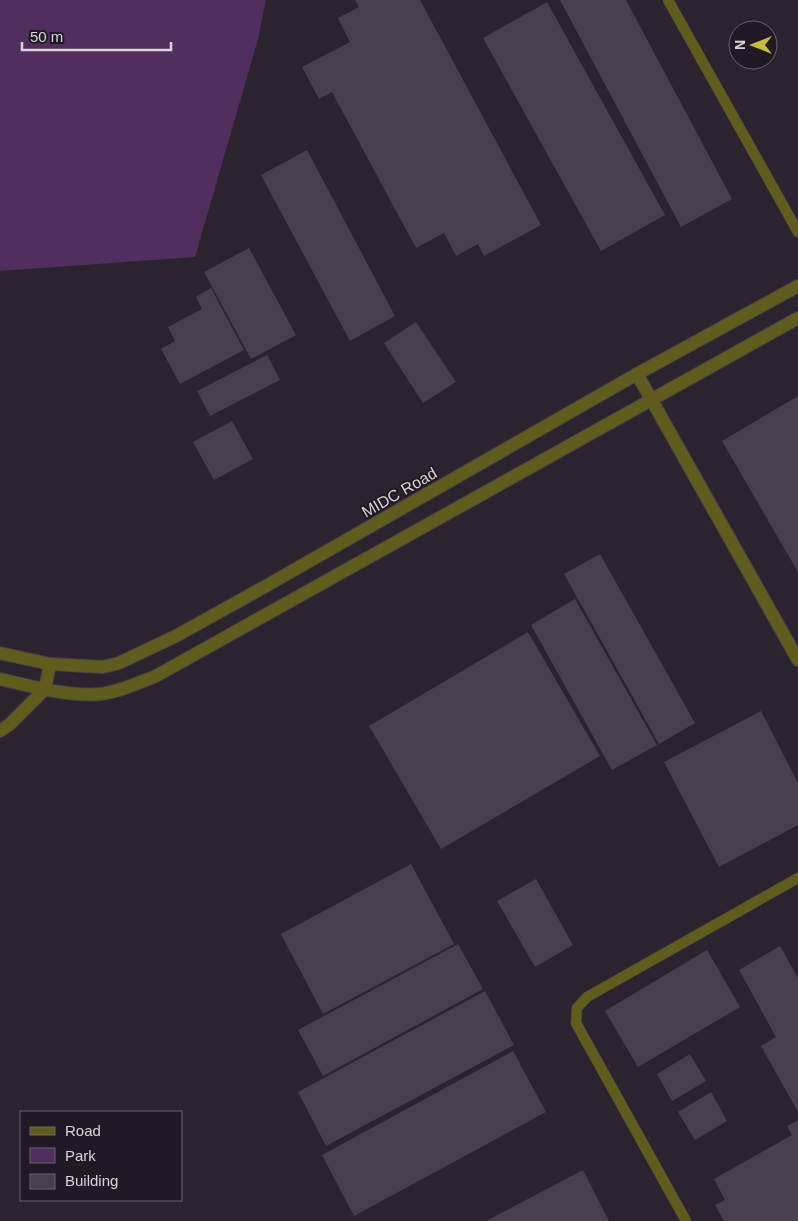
<svg xmlns="http://www.w3.org/2000/svg" width="798" height="1221" viewBox="0 0 798 1221" font-family="Arial,sans-serif">
  <style>
    .green { fill: #502e5d }
    .building { fill: #473f4a }
    .lines { fill: none; stroke-linecap: round; stroke-linejoin: round }
    .service-casing { stroke: #47404a; stroke-width: 11 }
    .tertiary-casing { stroke: #47404a; stroke-width: 14 }
    .service { stroke: #5f5c1d; stroke-width: 10 }
    .tertiary { stroke: #5f5c1d; stroke-width: 12 }
    .labels { text-anchor: middle; stroke-width: 4; stroke-linejoin: round; paint-order: stroke }
    .street-label { font-size: 16px; fill: #d9d4db; stroke: #211a24 }
  </style>
  <rect width="100%" height="100%" fill="#2b242e"/>
  <polygon class="green" points="0,0 266,0 258,39 195,257 0,271"/>
  <g class="building">
    <polygon points="355,0 420,0 541,225 484,256 478,244 456,256 444,233 416,248 332,92 319,99 302,67 350,42 338,18 359,7"/>
    <polygon points="560,0 626,0 732,199 681,227"/>
    <polygon points="547,2 665,215 601,251 483,38"/>
    <polygon points="307,150 395,316 350,341 261,175"/>
    <polygon points="249,248 296,335 251,359 204,272"/>
    <polygon points="211,288 244,350 180,384 161,349 175,341 168,327 202,309 196,297"/>
    <polygon points="416,322 456,382 423,403 384,343"/>
    <polygon points="267,355 280,380 210,416 197,391"/>
    <polygon points="798,396 798,572 722,441"/>
    <polygon points="232,421 253,459 214,480 193,442"/>
    <polygon points="600,554 695,723 659,744 564,574"/>
    <polygon points="575,599 657,745 612,770 531,625"/>
    <polygon points="528,632 600,756 441,849 369,726"/>
    <polygon points="761,711 798,783 798,825 719,867 664,762"/>
    <polygon points="411,864 454,944 323,1014 281,934"/>
    <polygon points="536,879 573,945 535,967 497,901"/>
    <polygon points="458,944 483,989 323,1076 298,1030"/>
    <polygon points="780,946 798,978 798,1112 761,1046 776,1037 739,970"/>
    <polygon points="707,950 740,1007 638,1067 605,1011"/>
    <polygon points="485,991 514,1045 326,1146 298,1092"/>
    <polygon points="513,1051 546,1112 354,1216 322,1155"/>
    <polygon points="690,1054 706,1081 672,1101 657,1074"/>
    <polygon points="711,1092 727,1121 695,1140 678,1112"/>
    <polygon points="798,1120 798,1221 724,1221 715,1205 725,1200 714,1179 792,1135 787,1126"/>
    <polygon points="583,1170 609,1221 486,1221"/>
  </g>
  <g class="lines">
    <defs>
      <g id="service">
        <polyline points="668,0 798,232"/>
        <polyline points="686,1221 576,1023 577,1008 587,997 798,878"/>
      </g>
      <g id="tertiary">
        <polyline points="637,374 798,660"/>
        <polyline points="0,653 50,664 103,667 119,663 176,636 266,586 637,374 798,286"/>
        <path d="M0,679c30,7 70,18 100,15 19,-2 38,-11 56,-18l642,-358"/>
        <polyline points="0,731 9,725 45,689 50,664"/>
      </g>
    </defs>
    <use href="#service" class="service-casing"/>
    <use href="#tertiary" class="tertiary-casing"/>
    <use href="#service" class="service"/>
    <use href="#tertiary" class="tertiary"/>
  </g>
  <g class="labels">
    <g class="street-label">
      <text transform="translate(399 492) rotate(-30)" y="6">MIDC Road</text>
    </g>
  </g>
  <rect x="20" y="1111" width="162" height="90" fill="#211a24" stroke="#6b646d"/>
  <rect x="30" y="1127" width="25" height="8" fill="#5f5c1d" stroke="#6b646d"/>
  <text x="65" y="1136" font-size="15" fill="#d9d4db">Road</text>
  <rect x="30" y="1148" width="25" height="15" fill="#502e5d" stroke="#6b646d"/>
  <text x="65" y="1161" font-size="15" fill="#d9d4db">Park</text>
  <rect x="30" y="1174" width="25" height="15" fill="#473f4a" stroke="#6b646d"/>
  <text x="65" y="1186" font-size="15" fill="#d9d4db">Building</text>
  <g transform="translate(753 45) rotate(270)"><circle r="24" fill="#211a24" stroke="#6b646d"/>
  <path d="M0-4L9 19L0 12L-9 19Z" fill="#c2bd3f"/>
  <text y="-8" font-size="14" font-weight="bold" text-anchor="middle" fill="#d9d4db">N</text>
  </g>
  <path d="M22 42v8h149v-8" fill="none" stroke="#d9d4db" stroke-width="2.5"/>
  <text x="30" y="42" font-size="15" fill="#d9d4db" stroke="#211a24" stroke-width="4" paint-order="stroke">50 m</text>
</svg>
